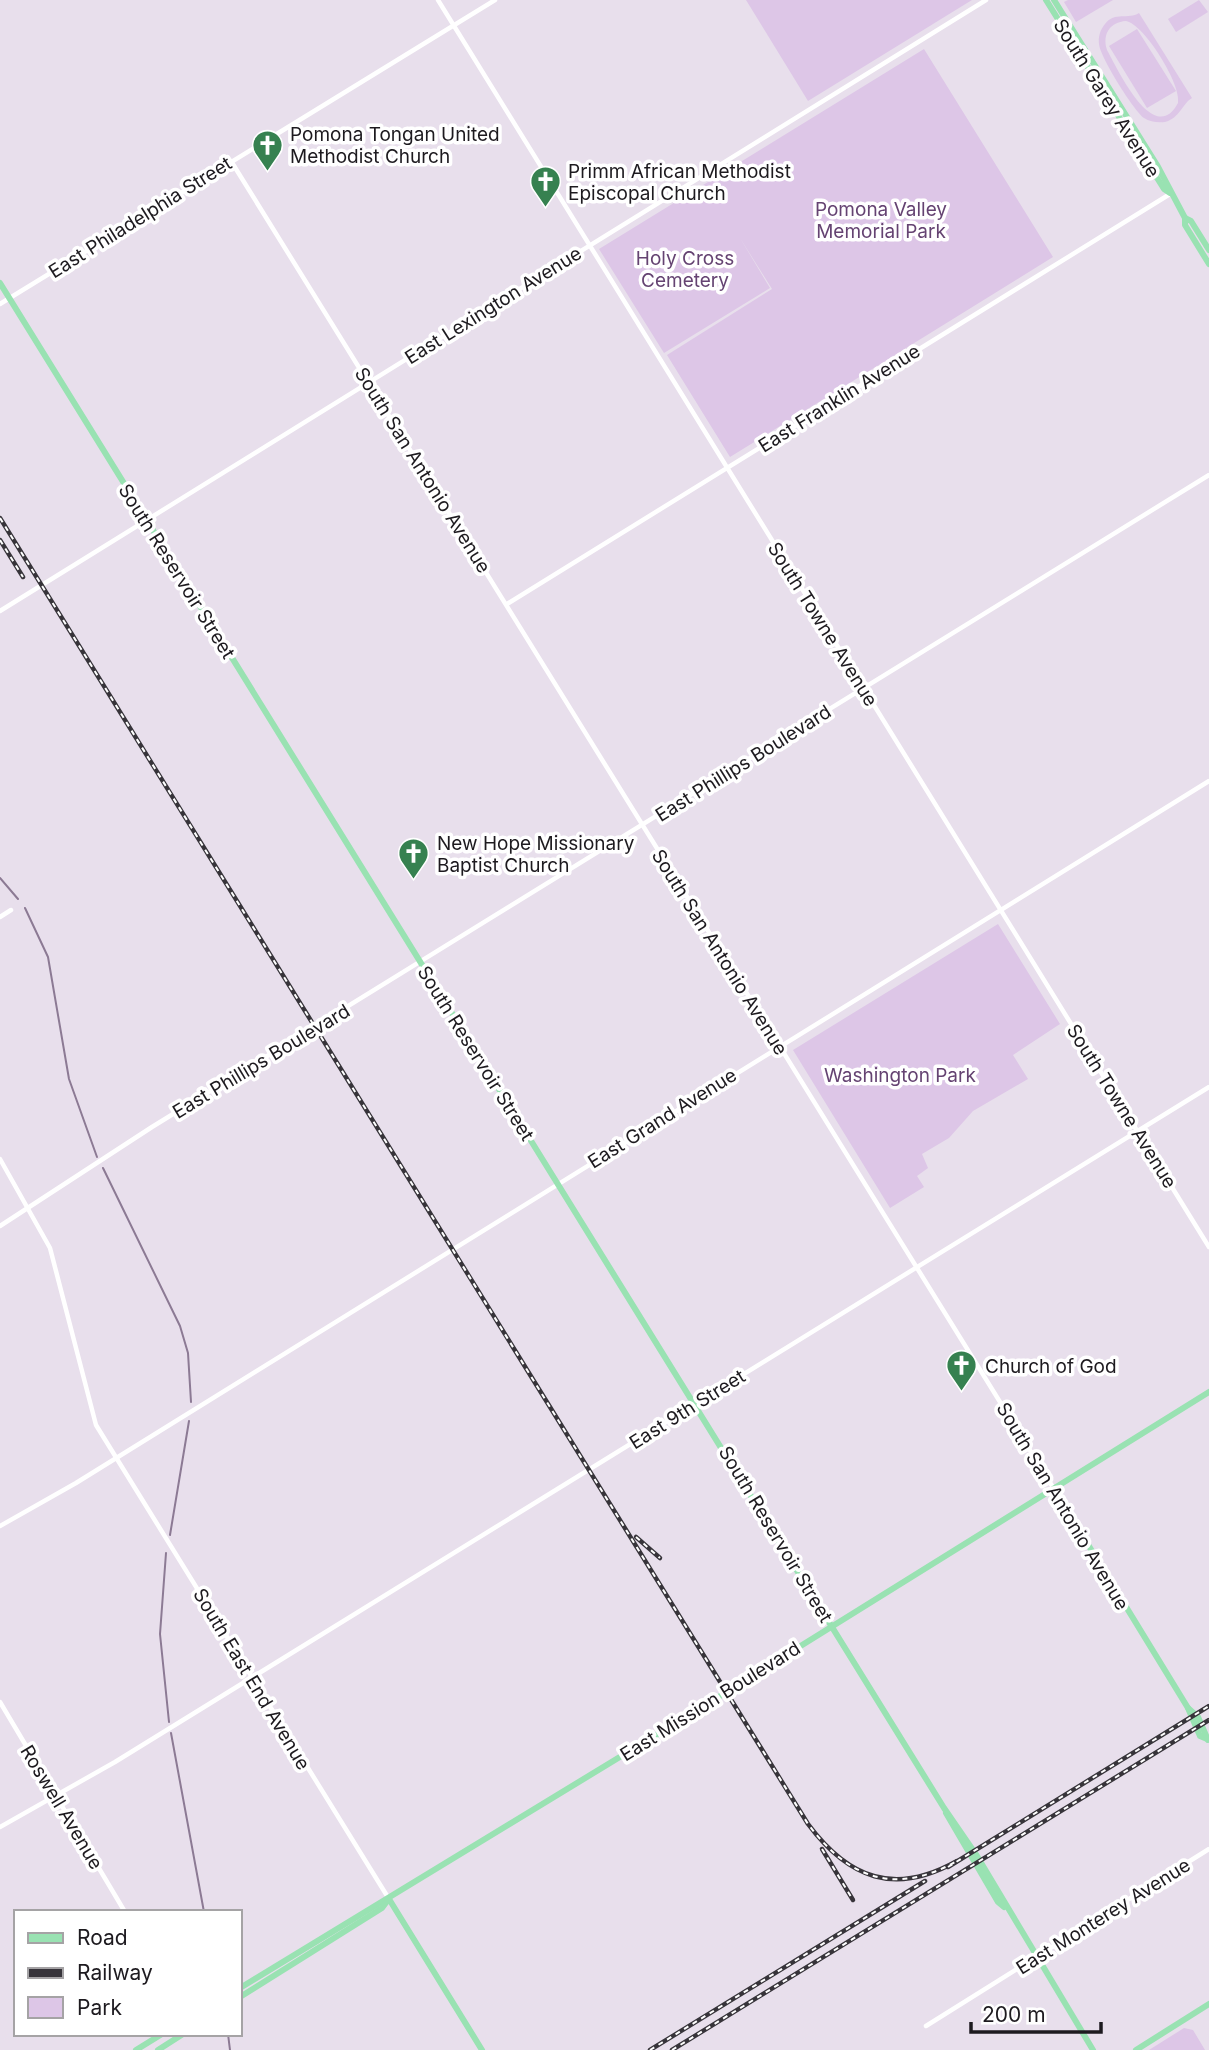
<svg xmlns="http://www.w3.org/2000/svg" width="1209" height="2050" viewBox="0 0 1209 2050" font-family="Inter,sans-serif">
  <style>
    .green { fill: #ddc6e7; fill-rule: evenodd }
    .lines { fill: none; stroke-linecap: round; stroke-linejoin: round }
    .stream { stroke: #8c7a94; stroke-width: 2 }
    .minor { stroke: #fff; stroke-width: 4.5 }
    .major { stroke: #99e2b2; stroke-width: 6 }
    .rail-casing { stroke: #37343a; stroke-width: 4.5 }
    .rail { stroke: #fff; stroke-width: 2; stroke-dasharray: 5; stroke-linecap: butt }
    .labels { text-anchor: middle; stroke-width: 7; stroke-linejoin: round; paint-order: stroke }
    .street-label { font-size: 19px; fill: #1d1a1f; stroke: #fff }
    .poi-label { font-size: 19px; fill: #1d1a1f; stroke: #fff; text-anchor: start }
    .park-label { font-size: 19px; fill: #654372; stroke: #fff }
  </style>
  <rect width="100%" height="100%" fill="#e8dfec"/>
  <g class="green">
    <polygon points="746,0 972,0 808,101"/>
    <polygon points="1068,0 1113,0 1076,22 1064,2"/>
    <polygon points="1199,0 1208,12 1176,32 1168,19"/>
    <path d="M1139,13l53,85c-10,6 -12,20 -27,24 -7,1 -15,0 -21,-4 -10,-7 -44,-61 -45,-74 -1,-7 1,-14 6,-20 10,-13 23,-4 34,-11zM1126,21c18,3 56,64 52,82 -24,45 -61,-35 -71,-53 -5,-16 3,-28 19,-29z"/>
    <polygon points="1137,29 1176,91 1147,108 1109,46"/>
    <polygon points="924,49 1053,257 730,457 667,355 772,289 740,238 770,288 664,353 599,249"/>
    <polygon points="998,924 1060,1024 1013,1055 1028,1079 973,1111 949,1138 922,1154 928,1168 917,1176 924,1187 890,1208 793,1050"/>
    <polygon points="1184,2028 1193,2030 1205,2050 1149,2050"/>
  </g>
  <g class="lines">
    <g class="stream">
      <polyline points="0,878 18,899"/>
      <polyline points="25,908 48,957 69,1079 97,1157"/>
      <polyline points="103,1168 180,1326 188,1353 191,1402"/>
      <polyline points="170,1535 189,1421"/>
      <polyline points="166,1553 160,1634 169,1722"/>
      <polyline points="171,1733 204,1912"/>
      <polyline points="228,2034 230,2050"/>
    </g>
    <g class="minor">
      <polyline points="438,0 1209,1247"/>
      <polyline points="231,161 1054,1489"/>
      <polyline points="0,304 495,0"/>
      <polyline points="507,604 1170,194"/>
      <polyline points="0,611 986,0"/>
      <polyline points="0,917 11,910"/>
      <polyline points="0,1159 50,1248 96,1425 389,1899"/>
      <polyline points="0,1226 152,1127 1209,475"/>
      <polyline points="0,1526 76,1483 1209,781"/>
      <polyline points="0,1702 125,1912"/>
      <polyline points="0,1827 115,1762 1209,1087"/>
      <polyline points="926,2026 1209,1849"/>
    </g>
    <g class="major">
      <polyline points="1046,0 1164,189 1170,193"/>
      <polyline points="1054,0 1157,165 1185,218 1191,221 1209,250"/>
      <polyline points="1185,218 1185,225 1209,264"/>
      <polyline points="0,283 944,1808 977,1856 1093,2050"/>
      <polyline points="1054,1489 1188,1708 1200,1736 1207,1739"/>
      <polyline points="1188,1708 1198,1717 1208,1740"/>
      <polyline points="946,1813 998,1902 1004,1907"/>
      <polyline points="389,1899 482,2050"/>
      <polyline points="240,1988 725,1693 1209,1392"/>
      <polyline points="240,1997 382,1908 388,1900"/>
      <polyline points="136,2050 162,2034"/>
      <polyline points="158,2050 183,2034"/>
      <polyline points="1136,2050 1209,2004"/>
    </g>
    <defs>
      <g id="rail">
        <path d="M0,518l808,1306c41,55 87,72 149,37"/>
        <polyline points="0,540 23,577"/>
        <polyline points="636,1537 660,1558"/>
        <polyline points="822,1849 853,1900"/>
        <polyline points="948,1867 1209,1706"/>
        <polyline points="650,2050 925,1881"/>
        <polyline points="672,2050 1209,1720"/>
      </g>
    </defs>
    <use href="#rail" class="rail-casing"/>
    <use href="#rail" class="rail"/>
  </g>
  <defs>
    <symbol id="church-pin" viewBox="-11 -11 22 30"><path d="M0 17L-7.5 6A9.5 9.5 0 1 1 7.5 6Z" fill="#368150" stroke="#fff"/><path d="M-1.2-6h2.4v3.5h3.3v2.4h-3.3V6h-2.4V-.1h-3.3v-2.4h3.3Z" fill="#fff"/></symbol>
  </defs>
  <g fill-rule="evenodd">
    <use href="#church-pin" x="250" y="128" width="35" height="47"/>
    <use href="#church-pin" x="528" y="164" width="35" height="47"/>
    <use href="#church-pin" x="396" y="836" width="35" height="47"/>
    <use href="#church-pin" x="944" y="1348" width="35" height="47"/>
  </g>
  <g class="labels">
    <g class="street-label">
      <text transform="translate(1107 98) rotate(58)" y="7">South Garey Avenue</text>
      <text transform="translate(140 217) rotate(-32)" y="7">East Philadelphia Street</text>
      <text transform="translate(493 305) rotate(-32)" y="7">East Lexington Avenue</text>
      <text transform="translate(839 398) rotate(-32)" y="7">East Franklin Avenue</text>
      <text transform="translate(423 470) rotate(58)" y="7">South San Antonio Avenue</text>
      <text transform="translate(177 571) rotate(58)" y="7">South Reservoir Street</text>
      <text transform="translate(823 624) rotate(58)" y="7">South Towne Avenue</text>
      <text transform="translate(743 763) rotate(-32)" y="7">East Phillips Boulevard</text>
      <text transform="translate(720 952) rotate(58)" y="7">South San Antonio Avenue</text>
      <text transform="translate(476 1053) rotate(58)" y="7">South Reservoir Street</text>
      <text transform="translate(261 1061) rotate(-31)" y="7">East Phillips Boulevard</text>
      <text transform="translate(1122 1106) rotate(58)" y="7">South Towne Avenue</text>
      <text transform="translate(662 1118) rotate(-32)" y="7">East Grand Avenue</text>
      <text transform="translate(687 1409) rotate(-32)" y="7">East 9th Street</text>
      <text transform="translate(1063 1506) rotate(59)" y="7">South San Antonio Avenue</text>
      <text transform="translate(776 1534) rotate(59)" y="7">South Reservoir Street</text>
      <text transform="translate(252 1679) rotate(59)" y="7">South East End Avenue</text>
      <text transform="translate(710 1701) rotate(-32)" y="7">East Mission Boulevard</text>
      <text transform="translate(62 1807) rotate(59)" y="7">Roswell Avenue</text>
      <text transform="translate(1103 1916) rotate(-32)" y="7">East Monterey Avenue</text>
    </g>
    <g class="poi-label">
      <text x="290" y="141">Pomona Tongan United<tspan x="290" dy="22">Methodist Church</tspan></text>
      <text x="568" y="178">Primm African Methodist<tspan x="568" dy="22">Episcopal Church</tspan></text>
      <text x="437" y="850">New Hope Missionary<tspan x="437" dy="22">Baptist Church</tspan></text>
      <text x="985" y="1373">Church of God</text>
    </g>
    <g class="park-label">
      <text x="881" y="216">Pomona Valley<tspan x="881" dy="22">Memorial Park</tspan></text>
      <text x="685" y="265">Holy Cross<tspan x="685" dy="22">Cemetery</tspan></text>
      <text x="900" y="1082">Washington Park</text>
    </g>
  </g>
  <rect x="14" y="1910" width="228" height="126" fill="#ffffff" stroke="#a5a3a5" stroke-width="2"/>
  <rect x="28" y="1933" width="35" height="10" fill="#99e2b2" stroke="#a5a3a5" stroke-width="2"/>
  <text x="77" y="1945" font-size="21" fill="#1d1a1f">Road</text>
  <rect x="28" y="1968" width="35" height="10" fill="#37343a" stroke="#a5a3a5" stroke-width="2"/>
  <text x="77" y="1980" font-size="21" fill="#1d1a1f">Railway</text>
  <rect x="28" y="1997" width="35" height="21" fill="#ddc6e7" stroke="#a5a3a5" stroke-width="2"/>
  <text x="77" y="2015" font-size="21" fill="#1d1a1f">Park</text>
  <path d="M971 2022v10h130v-10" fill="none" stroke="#1d1a1f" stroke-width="3.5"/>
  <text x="982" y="2022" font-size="21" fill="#1d1a1f" stroke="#ffffff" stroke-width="5" paint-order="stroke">200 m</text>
</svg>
